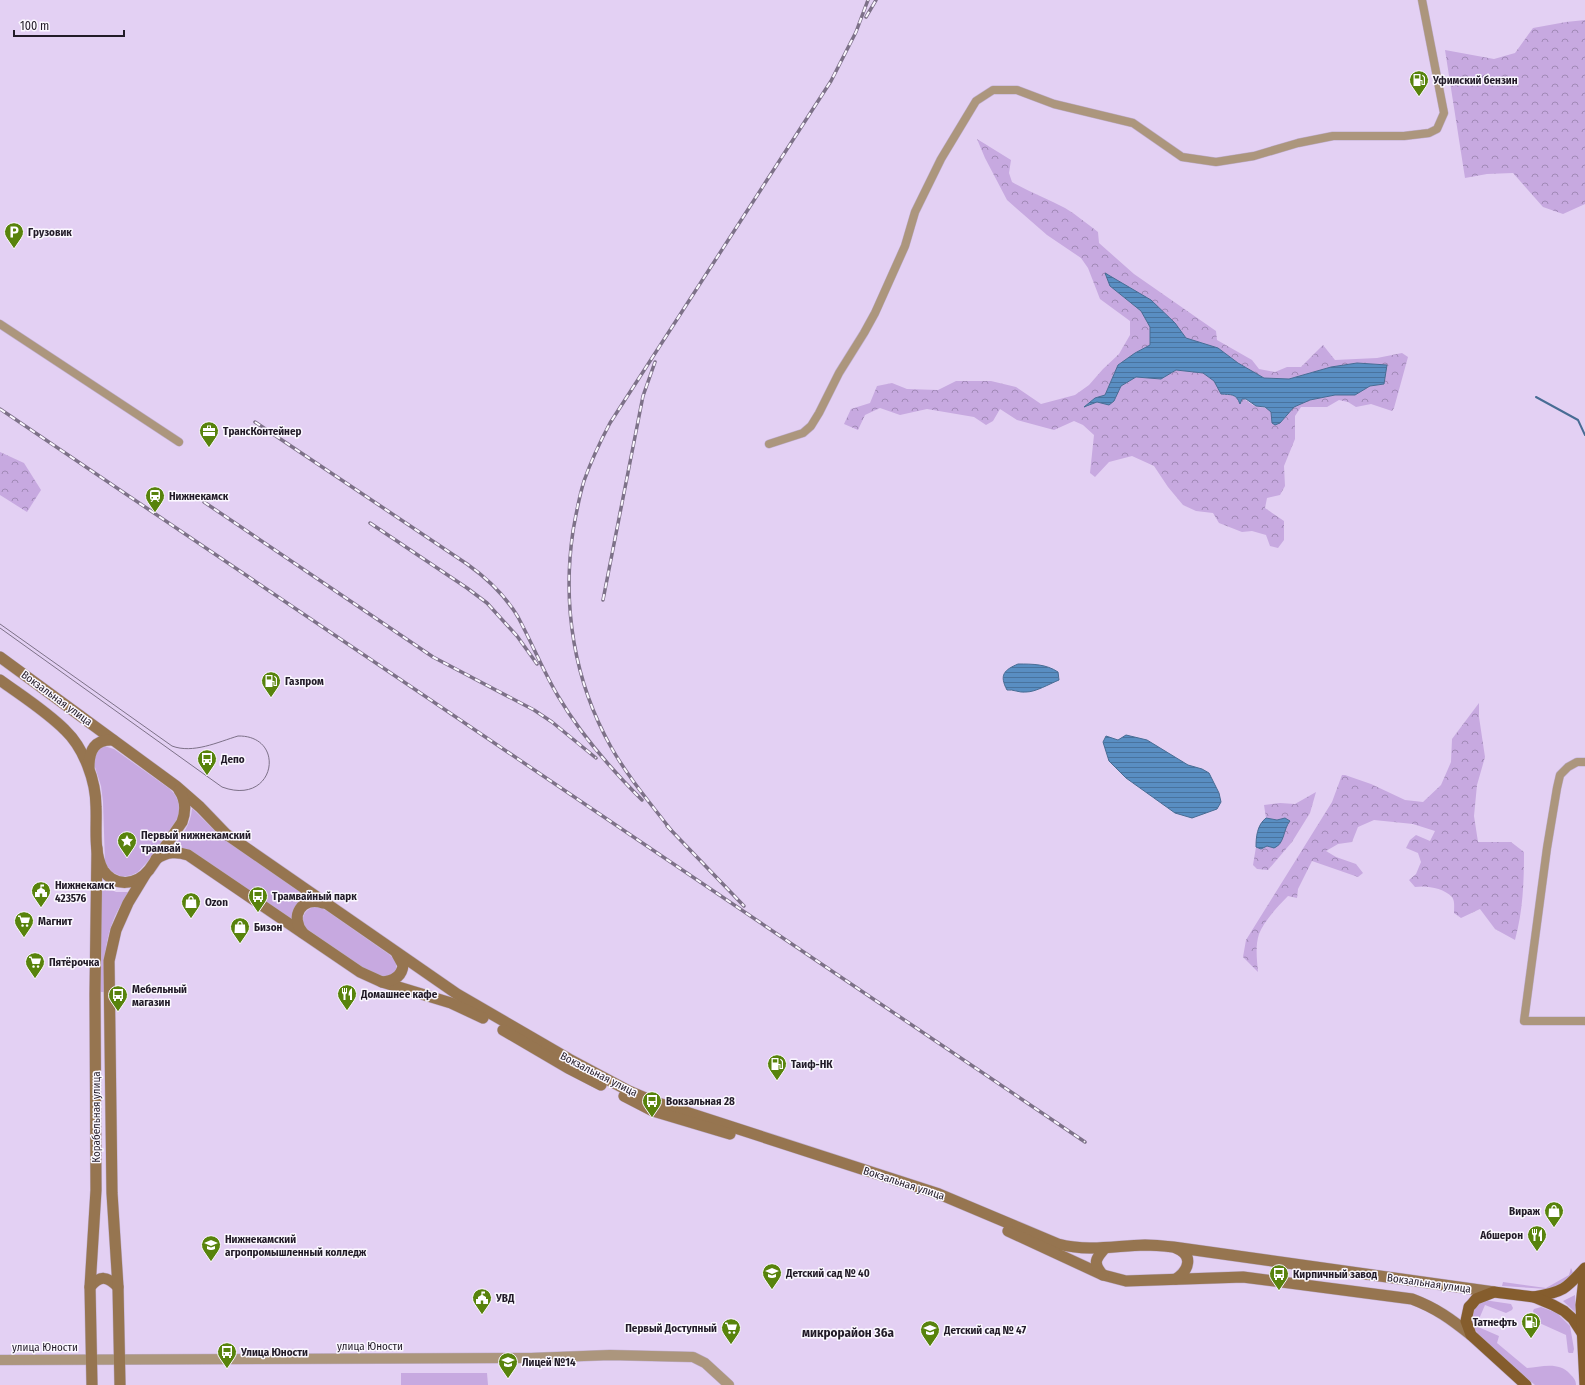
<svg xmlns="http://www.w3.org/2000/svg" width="1585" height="1385" viewBox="0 0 1585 1385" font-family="'Fira Sans Condensed',sans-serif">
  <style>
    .green { fill: #c7a9e0 }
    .forest { fill: url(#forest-crowns); fill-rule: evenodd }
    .water { fill: url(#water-rules); stroke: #486c94 }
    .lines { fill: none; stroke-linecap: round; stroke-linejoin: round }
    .stream { stroke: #486c94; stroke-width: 2 }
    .minor-casing { stroke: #c0afce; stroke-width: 9 }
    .tertiary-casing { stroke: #c0afce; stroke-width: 11 }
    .secondary-casing { stroke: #c0afce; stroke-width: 12 }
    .primary-casing { stroke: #c0afce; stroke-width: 12 }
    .minor { stroke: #ac967d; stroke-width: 8 }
    .tertiary { stroke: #ac967d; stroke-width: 10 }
    .secondary { stroke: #967550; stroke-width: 11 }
    .primary { stroke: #855d2d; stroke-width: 11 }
    .tram { stroke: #7d7188; stroke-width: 1 }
    .rail-casing { stroke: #7d7188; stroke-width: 3.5 }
    .rail { stroke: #fbf8ff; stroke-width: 2; stroke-dasharray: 6; stroke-linecap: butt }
    .labels { text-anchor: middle; stroke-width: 3; stroke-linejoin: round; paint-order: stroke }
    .poi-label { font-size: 11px; font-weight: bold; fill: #221b28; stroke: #fbf8ff; text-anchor: start }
    .street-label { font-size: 11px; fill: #221b28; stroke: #fbf8ff }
    .quarter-label { font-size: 13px; font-weight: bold; fill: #221b28; stroke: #fbf8ff }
  </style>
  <defs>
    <pattern id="forest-crowns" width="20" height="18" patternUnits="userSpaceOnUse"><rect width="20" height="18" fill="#c7a9e0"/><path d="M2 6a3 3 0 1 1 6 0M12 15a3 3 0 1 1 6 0" fill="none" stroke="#a189b6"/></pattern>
    <pattern id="water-rules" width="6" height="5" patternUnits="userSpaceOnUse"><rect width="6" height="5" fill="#598ec2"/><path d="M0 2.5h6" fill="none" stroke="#49739e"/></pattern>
  </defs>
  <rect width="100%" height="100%" fill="#e3d0f3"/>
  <g class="green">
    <path d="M104,746l10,3 56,40c9,9 11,18 7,30l-29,42 -10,11 -6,3 -10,2 -10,-5 -7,-9 -2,-61 -2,-16 -7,-22 1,-10 3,-4z"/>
    <path d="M192,808l27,27 88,62c-8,5 -14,13 -16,22l-119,-71c10,-13 19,-23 20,-40z"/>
    <path d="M100,884l16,8h13c-24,34 -25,60 -25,100h-3z"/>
    <path d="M314,907h6l7,4 63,44c7,6 8,11 4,19l-12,3 -12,-4 -66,-46c-3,-10 0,-17 10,-20z"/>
    <polygon points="1571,1268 1573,1273 1564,1284 1547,1289 1502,1286 1503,1282 1546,1288 1569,1275"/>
    <polygon points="1575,1295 1575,1312 1563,1301"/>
    <path d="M1484,1300l27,4 2,4 -1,2 -6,3 -21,-8 -9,21 23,10 -2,7 30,25c14,-1 32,-7 43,6 3,3 6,6 6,11h-41c-12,-11 -59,-46 -62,-60 -2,-5 1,-13 1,-18z"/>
    <polygon points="1541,1307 1557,1313 1570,1326 1574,1349 1573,1353 1569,1353 1568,1352 1566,1335 1535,1321 1533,1311 1534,1309"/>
    <polygon points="401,1373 487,1373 488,1385 401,1385"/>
  </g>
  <g class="forest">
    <polygon points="1585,20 1585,204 1563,214 1543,207 1513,173 1487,174 1465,178 1445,50 1494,59 1515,53 1533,28 1566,22"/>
    <path d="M977,139l34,21 -2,13 3,9c17,10 36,17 53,26 12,7 22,16 33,24l1,11 35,31 82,57 1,9 35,20 7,9 16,3 12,-5h14l22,-22 12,15 42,-2 25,-5 6,4 -14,51 -2,3 -21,-7 -15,3 -8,-5 -9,-2 -12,7h-26l-6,9v23l-11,27 1,20 -5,9 -13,3 -2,10 19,13v19l-6,8 -8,-2 -4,-11 -14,-4 -10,1 -23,-9 -6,-10 -17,-2 -13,-6 -15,-18 -14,-21 -22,-10 -23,6 -14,15 -5,-4 4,-38 -11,-10 -9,-4 -20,9 -37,-10 -17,-11 -7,12 -7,4 -12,-8 -47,-8 -27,6 -20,-7 -15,7 -7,15 -14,-6 7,-15 19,-6 7,-17 15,-3 15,6 31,1 18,-9h35l25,6 25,17 34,-9 14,-10 14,-16 16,-15 11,-19v-14l-30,-22 -12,-31 -7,-10 -34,-23 -40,-35 -22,-42zM1110,286l41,14 24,23 11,15 32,10 20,15 26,15 25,1 42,-12 26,-4 29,2 -2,19 -14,2 -15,9h-20l-25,5 -16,7 -14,16h-8l-1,-11c-8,-7 -8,-3 -16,-6 -5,-2 -7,-6 -13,-7l-2,4c-4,-9 -10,-8 -19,-9l-7,-13 -11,-8 -27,-3 -15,9 -25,-2 -15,9 -7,15 -5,4 -12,-3 -11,5 9,-9 10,-3 13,-30 17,-12 15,-8v-18l-9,-16z"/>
    <polygon points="0,452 24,463 41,490 27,512 0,495"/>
    <path d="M1479,703v14l6,40 -8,28 -3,31 4,26h33l13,10c0,30 -1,59 -9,88l-20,-11 -15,-20 -19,9 -7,-5c0,-6 1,-12 -2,-16 -8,-9 -26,-12 -37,-10l-6,-7 7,-6 5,-12 -3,-9 -12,-5 4,-8 6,-5 14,6 5,-10 -22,-7 -39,-4 -16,7 -6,15 -14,2 -12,7 10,6 20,7 7,9 -5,4 -46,-16 -14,28 -1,9 -9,-2c-10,10 -24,25 -29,38 -4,12 -2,26 -1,38l-15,-15 3,-17 86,-138 10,-27h3l26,9 34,16 18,2 18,-17 10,-23 1,-23z"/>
    <polygon points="1316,792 1310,813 1292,842 1268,870 1257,869 1253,865 1256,847 1261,849 1267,846 1274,848 1285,832 1285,818 1277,820 1266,818 1264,805 1280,803 1295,804"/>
  </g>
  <g class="water">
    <path d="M1105,273l46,27 24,23 11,15 32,10 20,15 26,15 25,1 42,-12 26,-4 30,2 -3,19 -14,2 -15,9h-20l-25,5 -16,7 -14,16 -5,2 -3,-2 -1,-11 -6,-5 -9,-1 -10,-7h-4l-2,5c-4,-11 -9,-9 -19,-10l-7,-13 -11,-8 -27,-3 -15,9 -25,-2 -15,9 -7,15 -5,4 -12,-3 -13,5 11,-9 10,-3 13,-30 17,-12 15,-8v-18l-9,-16 -31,-25z"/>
    <path d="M1018,664c15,0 28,0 40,8l1,8c-10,4 -23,12 -33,12 -7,1 -13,-3 -19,-2 -8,-15 -3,-20 11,-26z"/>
    <polygon points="1126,735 1147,740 1188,765 1202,769 1209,773 1219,793 1221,802 1217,809 1192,818 1175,813 1126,778 1109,761 1103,742 1106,736 1118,740"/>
    <path d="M1266,818l11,2 8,-2 5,3c-7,8 -5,23 -16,27l-7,-2 -6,3 -5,-2c0,-10 1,-22 10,-29z"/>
  </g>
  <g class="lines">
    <polyline class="stream" points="1536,397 1578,420 1585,435"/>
    <defs>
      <g id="minor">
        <polyline points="0,324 179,442"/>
        <polyline points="769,444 803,433 811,426 819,413 839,373 864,333 875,313 905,246 915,212 941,159 976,101 993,90 1017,90 1054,104 1133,123 1182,157 1216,162 1254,156 1298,143 1333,136 1404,136 1429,133 1437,129 1444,113 1422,0"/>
        <polyline points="1585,762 1577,762 1568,767 1560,775 1557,788 1547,848 1524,1021 1585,1021"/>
      </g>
      <polyline id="tertiary" points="0,1360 531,1358 610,1355 693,1357 705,1363 729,1385"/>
      <g id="secondary">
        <path d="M0,657l176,129 24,21 26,27 231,160 112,65 60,32 26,11 284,92 119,50c32,8 55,2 87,1 9,0 19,1 28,2l321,45"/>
        <path d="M0,680c22,16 46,31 65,50 19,18 31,51 31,77 1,20 -3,45 7,63 12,18 34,15 46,0l33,-48c4,-11 4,-22 -3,-32"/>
        <path d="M89,767c0,-17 6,-28 24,-27"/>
        <path d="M156,859c11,-7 20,-8 32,-4l172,117 22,10 69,21 32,15"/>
        <path d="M303,933c-14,-17 -1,-37 20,-30"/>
        <path d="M382,982c11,-1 20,-5 21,-17l-6,-11"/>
        <polyline points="503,1030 568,1068 601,1085"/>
        <polyline points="624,1096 653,1111 730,1134"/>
        <path d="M1008,1231l95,44 23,6 117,-4 169,22c24,9 39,20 59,36"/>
        <path d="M1176,1248c18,7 13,22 0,31"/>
        <path d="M1103,1275c-11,-12 -7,-17 2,-27"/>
        <path d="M90,1287c10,-12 17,-11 28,0"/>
        <polyline points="92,1385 90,1287 96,1190 95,994 97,848"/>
        <polyline points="120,1385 118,1287 112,1193 109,961 116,930 128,903 145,875"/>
      </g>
      <g id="primary">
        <path d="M1534,1297c29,-5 32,-8 51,-29"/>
        <polyline points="1526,1385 1471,1335 1466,1321 1469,1307 1472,1304 1476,1299 1494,1292 1534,1297 1553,1305 1564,1311 1573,1319 1582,1333"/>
        <polyline points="1585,1385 1581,1305 1585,1270"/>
      </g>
    </defs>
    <use href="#minor" class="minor-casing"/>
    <use href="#tertiary" class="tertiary-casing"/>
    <use href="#secondary" class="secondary-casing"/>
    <use href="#primary" class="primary-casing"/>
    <use href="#minor" class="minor"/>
    <use href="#tertiary" class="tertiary"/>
    <use href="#secondary" class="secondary"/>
    <use href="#primary" class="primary"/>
    <path class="tram" d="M0,624l172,122c21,8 46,-4 66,-10 49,-1 38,71 -16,51l-222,-159"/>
    <defs>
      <g id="rail">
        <polyline points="866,17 876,0"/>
        <polyline points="0,409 1085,1142"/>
        <path d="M255,422l212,142c21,15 38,31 51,53 14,26 25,54 40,79 23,39 52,72 84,104"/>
        <polyline points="204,502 433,657 534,710 552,722 596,758"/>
        <polyline points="370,523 467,588 487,603 517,636 537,664"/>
        <polyline points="603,600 643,396 655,362"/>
        <polyline points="667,826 744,906"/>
        <path d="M671,830c-21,-27 -43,-53 -60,-83 -37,-66 -49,-141 -38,-216 3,-17 6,-34 11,-50 7,-20 16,-39 26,-58l221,-342 25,-49 12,-32"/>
      </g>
    </defs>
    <use href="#rail" class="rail-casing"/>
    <use href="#rail" class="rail"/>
  </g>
  <defs>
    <symbol id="fuel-pin" viewBox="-11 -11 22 30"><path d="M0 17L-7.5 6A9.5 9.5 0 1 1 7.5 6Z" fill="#58830c" stroke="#fbf8ff"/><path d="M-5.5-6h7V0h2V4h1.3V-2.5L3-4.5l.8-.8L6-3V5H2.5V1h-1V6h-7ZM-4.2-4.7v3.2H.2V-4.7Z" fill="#fff"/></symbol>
    <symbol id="parking-pin" viewBox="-11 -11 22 30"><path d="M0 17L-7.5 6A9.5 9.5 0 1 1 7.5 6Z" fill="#58830c" stroke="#fbf8ff"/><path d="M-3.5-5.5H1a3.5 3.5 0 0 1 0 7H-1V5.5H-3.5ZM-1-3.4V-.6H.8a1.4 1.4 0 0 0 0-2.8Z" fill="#fff"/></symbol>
    <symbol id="office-pin" viewBox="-11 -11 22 30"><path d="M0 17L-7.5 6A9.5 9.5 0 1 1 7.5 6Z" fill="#58830c" stroke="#fbf8ff"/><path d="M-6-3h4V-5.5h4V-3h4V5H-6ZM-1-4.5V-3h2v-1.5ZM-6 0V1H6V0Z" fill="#fff"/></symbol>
    <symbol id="station-pin" viewBox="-11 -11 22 30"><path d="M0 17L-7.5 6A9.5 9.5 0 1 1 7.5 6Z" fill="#58830c" stroke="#fbf8ff"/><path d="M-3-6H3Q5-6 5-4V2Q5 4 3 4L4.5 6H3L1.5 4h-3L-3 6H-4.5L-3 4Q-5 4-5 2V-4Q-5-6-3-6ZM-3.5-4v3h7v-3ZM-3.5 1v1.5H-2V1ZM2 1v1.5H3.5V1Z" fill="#fff"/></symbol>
    <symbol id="bus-pin" viewBox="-11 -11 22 30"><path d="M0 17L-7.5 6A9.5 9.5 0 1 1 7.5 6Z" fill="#58830c" stroke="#fbf8ff"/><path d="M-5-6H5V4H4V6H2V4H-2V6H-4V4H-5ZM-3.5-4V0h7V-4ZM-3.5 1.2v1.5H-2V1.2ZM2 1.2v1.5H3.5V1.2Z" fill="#fff"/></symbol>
    <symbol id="sight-pin" viewBox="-11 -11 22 30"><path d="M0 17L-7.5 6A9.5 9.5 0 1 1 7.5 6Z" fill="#58830c" stroke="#fbf8ff"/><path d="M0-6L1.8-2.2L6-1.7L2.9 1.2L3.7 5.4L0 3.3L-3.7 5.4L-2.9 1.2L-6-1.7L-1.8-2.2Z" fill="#fff"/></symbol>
    <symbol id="civic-pin" viewBox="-11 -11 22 30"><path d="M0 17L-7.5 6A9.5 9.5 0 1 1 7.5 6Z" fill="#58830c" stroke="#fbf8ff"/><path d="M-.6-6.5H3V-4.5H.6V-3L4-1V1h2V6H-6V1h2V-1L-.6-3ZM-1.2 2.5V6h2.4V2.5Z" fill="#fff"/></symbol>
    <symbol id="shop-pin" viewBox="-11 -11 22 30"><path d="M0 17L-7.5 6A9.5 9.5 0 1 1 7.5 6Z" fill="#58830c" stroke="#fbf8ff"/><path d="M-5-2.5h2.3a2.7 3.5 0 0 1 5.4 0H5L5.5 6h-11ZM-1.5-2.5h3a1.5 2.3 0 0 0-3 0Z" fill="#fff"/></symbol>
    <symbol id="supermarket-pin" viewBox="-11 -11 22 30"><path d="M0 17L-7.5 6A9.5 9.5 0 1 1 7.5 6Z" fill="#58830c" stroke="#fbf8ff"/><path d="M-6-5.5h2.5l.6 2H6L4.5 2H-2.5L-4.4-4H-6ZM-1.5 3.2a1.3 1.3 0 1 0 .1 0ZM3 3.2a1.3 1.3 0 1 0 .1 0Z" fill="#fff"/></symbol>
    <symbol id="restaurant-pin" viewBox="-11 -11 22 30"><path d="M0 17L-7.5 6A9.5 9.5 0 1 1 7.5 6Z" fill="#58830c" stroke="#fbf8ff"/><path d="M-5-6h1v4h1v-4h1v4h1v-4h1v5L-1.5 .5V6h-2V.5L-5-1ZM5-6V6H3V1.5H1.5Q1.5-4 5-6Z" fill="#fff"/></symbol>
    <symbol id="university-pin" viewBox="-11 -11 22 30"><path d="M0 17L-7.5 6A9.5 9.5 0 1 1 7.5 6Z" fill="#58830c" stroke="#fbf8ff"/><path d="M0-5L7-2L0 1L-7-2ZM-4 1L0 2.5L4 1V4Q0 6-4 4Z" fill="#fff"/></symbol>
    <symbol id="school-pin" viewBox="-11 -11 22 30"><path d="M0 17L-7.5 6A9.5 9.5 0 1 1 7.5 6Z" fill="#58830c" stroke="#fbf8ff"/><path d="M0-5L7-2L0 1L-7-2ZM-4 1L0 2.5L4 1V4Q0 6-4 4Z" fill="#fff"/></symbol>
  </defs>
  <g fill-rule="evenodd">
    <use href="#fuel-pin" x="1408" y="69" width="22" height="30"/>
    <use href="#parking-pin" x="3" y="221" width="22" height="30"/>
    <use href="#office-pin" x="198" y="420" width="22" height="30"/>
    <use href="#station-pin" x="144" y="485" width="22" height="30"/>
    <use href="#fuel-pin" x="260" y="670" width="22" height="30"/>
    <use href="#bus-pin" x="196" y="748" width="22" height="30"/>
    <use href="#sight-pin" x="116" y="830" width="22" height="30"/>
    <use href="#civic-pin" x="30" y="880" width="22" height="30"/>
    <use href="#bus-pin" x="247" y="885" width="22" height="30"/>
    <use href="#shop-pin" x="180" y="891" width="22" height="30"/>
    <use href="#supermarket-pin" x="13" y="910" width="22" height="30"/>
    <use href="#shop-pin" x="229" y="916" width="22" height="30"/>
    <use href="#supermarket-pin" x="24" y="951" width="22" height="30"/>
    <use href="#restaurant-pin" x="336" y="983" width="22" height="30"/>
    <use href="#bus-pin" x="107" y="984" width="22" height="30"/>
    <use href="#fuel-pin" x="766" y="1053" width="22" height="30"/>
    <use href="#bus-pin" x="641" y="1090" width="22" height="30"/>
    <use href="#shop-pin" x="1543" y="1200" width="22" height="30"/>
    <use href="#restaurant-pin" x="1526" y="1224" width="22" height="30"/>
    <use href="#university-pin" x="200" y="1234" width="22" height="30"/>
    <use href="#school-pin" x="761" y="1262" width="22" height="30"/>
    <use href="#bus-pin" x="1268" y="1263" width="22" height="30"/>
    <use href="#civic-pin" x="471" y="1287" width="22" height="30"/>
    <use href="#fuel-pin" x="1520" y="1311" width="22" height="30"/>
    <use href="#supermarket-pin" x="720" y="1317" width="22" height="30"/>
    <use href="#school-pin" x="919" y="1319" width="22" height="30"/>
    <use href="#bus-pin" x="216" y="1341" width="22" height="30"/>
    <use href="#school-pin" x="497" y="1351" width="22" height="30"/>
  </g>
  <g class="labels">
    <g class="poi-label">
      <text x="1433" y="84">Уфимский бензин</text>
      <text x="28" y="236">Грузовик</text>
      <text x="223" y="435">ТрансКонтейнер</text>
      <text x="169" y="500">Нижнекамск</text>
      <text x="285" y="685">Газпром</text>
      <text x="221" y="763">Депо</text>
      <text x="141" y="839">Первый нижнекамский<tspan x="141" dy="13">трамвай</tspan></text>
      <text x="55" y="889">Нижнекамск<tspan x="55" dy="13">423576</tspan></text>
      <text x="272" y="900">Трамвайный парк</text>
      <text x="205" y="906">Ozon</text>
      <text x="38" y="925">Магнит</text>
      <text x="254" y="931">Бизон</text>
      <text x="49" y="966">Пятёрочка</text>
      <text x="132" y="993">Мебельный<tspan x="132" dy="13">магазин</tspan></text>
      <text x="361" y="998">Домашнее кафе</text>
      <text x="791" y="1068">Таиф-НК</text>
      <text x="666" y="1105">Вокзальная 28</text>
      <text x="1540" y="1215" text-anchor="end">Вираж</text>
      <text x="1523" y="1239" text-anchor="end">Абшерон</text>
      <text x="225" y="1243">Нижнекамский<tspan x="225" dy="13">агропромышленный колледж</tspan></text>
      <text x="786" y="1277">Детский сад № 40</text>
      <text x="1293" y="1278">Кирпичный завод</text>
      <text x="496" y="1302">УВД</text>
      <text x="1517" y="1326" text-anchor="end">Татнефть</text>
      <text x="717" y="1332" text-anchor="end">Первый Доступный</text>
      <text x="944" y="1334">Детский сад № 47</text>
      <text x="241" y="1356">Улица Юности</text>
      <text x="522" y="1366">Лицей №14</text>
    </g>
    <g class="street-label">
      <text transform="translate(57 698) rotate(36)" y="4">Вокзальная улица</text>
      <text transform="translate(599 1074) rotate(27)" y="4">Вокзальная улица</text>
      <text transform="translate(96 1117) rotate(-90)" y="4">Корабельная улица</text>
      <text transform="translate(904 1183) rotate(18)" y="4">Вокзальная улица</text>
      <text transform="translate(1429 1283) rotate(8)" y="4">Вокзальная улица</text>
      <text x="370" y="1350">улица Юности</text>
      <text x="45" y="1351">улица Юности</text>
    </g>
    <g class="quarter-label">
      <text x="848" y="1337">микрорайон 36а</text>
    </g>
  </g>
  <path d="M14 30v6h110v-6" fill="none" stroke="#221b28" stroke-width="2"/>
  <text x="20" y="30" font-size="12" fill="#221b28" stroke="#fbf8ff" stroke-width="3" paint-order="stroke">100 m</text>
</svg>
